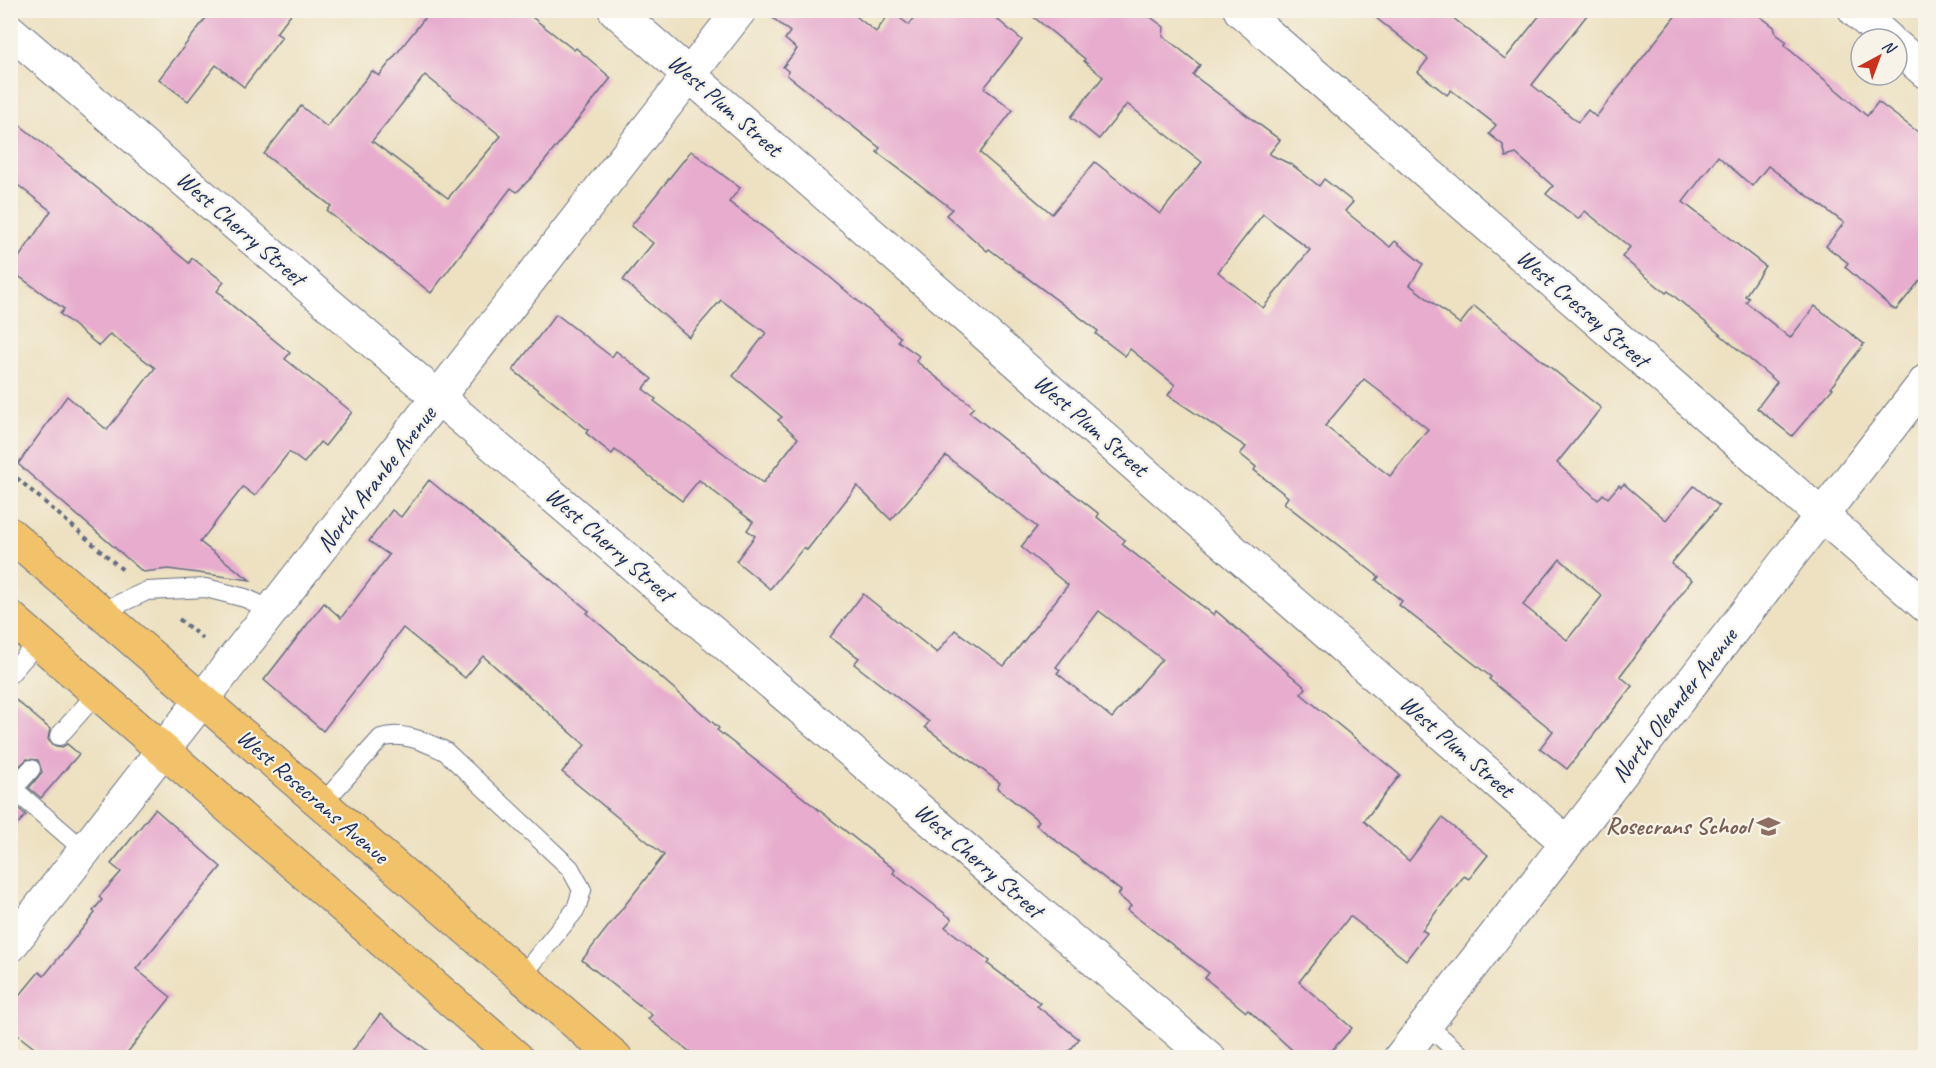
<svg xmlns="http://www.w3.org/2000/svg" width="1936" height="1068" viewBox="0 0 1936 1068" font-family="Caveat,sans-serif">
  <style>
    .building { fill: #e7acce; fill-rule: evenodd }
    .lines { fill: none; stroke-linecap: round; stroke-linejoin: round }
    .lane-casing { stroke: #646d81; stroke-width: 20 }
    .street-casing { stroke: #646d81; stroke-width: 35 }
    .primary-casing { stroke: #646d81; stroke-width: 35 }
    .path { stroke: #646d81; stroke-width: 4; stroke-dasharray: 4.5 4.5; stroke-linecap: butt }
    .lane { stroke: #fff; stroke-width: 18 }
    .street { stroke: #fff; stroke-width: 33 }
    .primary { stroke: #f2c26a; stroke-width: 33 }
    .labels { text-anchor: middle; stroke-width: 4.5; stroke-linejoin: round; paint-order: stroke }
    .street-label { font-size: 24px; fill: #1b2f5e; stroke: #f7f3e8 }
    .education-label { font-size: 24px; font-weight: bold; fill: #785e54; stroke: #f7f3e8; text-anchor: end }
  </style>
  <rect width="100%" height="100%" fill="#f7f3e8"/>
  <filter id="ink" filterUnits="userSpaceOnUse"><feTurbulence type="fractalNoise" baseFrequency=".0167" numOctaves="2"/><feDisplacementMap in="SourceGraphic" scale="12" xChannelSelector="R" yChannelSelector="G"/><feConvolveMatrix kernelMatrix="1 2 1 2 8 2 1 2 1" color-interpolation-filters="sRGB"/></filter>
  <filter id="wash" filterUnits="userSpaceOnUse"><feTurbulence type="fractalNoise" baseFrequency=".008" numOctaves="4" result="noise"/><feDisplacementMap in="SourceGraphic" scale="24" xChannelSelector="R" yChannelSelector="G"/><feGaussianBlur stdDeviation="1.35" result="paint"/><feColorMatrix in="noise" values="0 0 0 0 0 0 0 0 0 0 0 0 0 0 0 0 0 1.4 0 .05"/><feComposite in="paint" operator="in"/></filter>
  <g filter="url(#wash)">
    <rect width="100%" height="100%" fill="#ede1c1"/>
    <g id="blocks">
      <g class="building">
        <polygon points="212,10 294,10 276,33 282,37 244,87 216,65 188,101 159,79"/>
        <path d="M431,10h92l51,40 2,-2 35,30 -79,99 -15,15 -6,-4 -80,105 -104,-82 4,-5 -67,-52 37,-48 26,21 45,-56 7,5zM425,75l76,61 -53,62 -76,-57z"/>
        <path d="M763,10h85l28,22 15,-21 18,14 11,-15h66l36,30 -38,48 29,22 -33,43 72,61 43,-52 65,52 42,-52 -75,-58 -28,35 -28,-22 32,-40 -19,-16 1,-2 -60,-49h116l23,17 -1,9 37,29 -7,10 87,65 -11,14 23,11 27,21 5,-7 29,23 -8,9 45,36 5,-6 28,23 -13,21 50,39 14,-18 127,102 -44,55 41,37 5,-6 5,4 11,-13 2,2 3,-3 42,36 28,-34 25,20 -48,58 21,16 -72,96 12,10 -65,83 -27,-21 13,-17 -64,-52 2,-2 -92,-72 3,-4 -26,-21 3,-3 -95,-74 4,-6 -34,-27 2,-3 -16,-13 6,-7 -78,-52 7,-10 -45,-36 -5,7 -29,-22 2,-3 -109,-82 -2,2 -41,-36 6,-6 -75,-57 3,-4 -93,-73 1,-4 -5,-4 14,-18 -12,-10 5,-7zM1263,214l47,36 -47,58 -45,-36zM1364,379l64,50 -38,47 -65,-50zM1560,559l42,37 -35,44 -44,-35z"/>
        <polygon points="1366,10 1443,10 1505,59 1544,10 1591,10 1532,85 1578,122 1588,110 1596,117 1680,10 1752,10 1774,27 1776,34 1787,42 1784,45 1867,116 1878,102 1926,138 1926,273 1896,310 1892,308 1845,267 1848,263 1826,246 1844,223 1768,166 1752,186 1718,156 1683,202 1765,266 1745,296 1749,298 1746,302 1790,338 1815,306 1864,344 1831,387 1833,388 1792,436 1757,408 1777,382 1668,291 1666,293 1622,257 1630,247 1585,211 1578,219 1546,194 1553,186 1516,154 1506,157 1503,145 1489,134 1496,125 1451,90 1447,95 1418,72 1428,59"/>
        <polygon points="10,117 189,263 192,258 224,282 217,291 224,296 223,298 290,353 285,359 352,412 325,446 320,442 304,463 289,452 255,496 243,487 200,542 250,580 168,569 143,572 18,464 67,396 107,430 155,368 110,334 99,346 60,314 64,309 13,272 16,267 13,266 51,211 10,179"/>
        <path d="M691,151l49,37 -11,14 95,70 76,65 -2,4 21,15 -3,5 58,46 -5,5 130,102 -2,3 28,23 -3,4 92,71 2,-4 90,77 -5,6 99,81 -36,46 45,40 33,-43 46,37 -19,24 -5,-3 -42,54 5,3 -21,27 -56,-44 -51,66 53,46 -27,30h-24l-53,-48 -2,2 -41,-34 4,-5 -82,-63 4,-4 -13,-11 3,-4 -85,-66 3,-4 -42,-33 3,-5 -75,-56 4,-5 -75,-58 5,-6 -29,-21 33,-43 74,59 18,-23 49,36 64,-81 -47,-38 16,-20 -91,-71 -55,64 -34,-34 -50,64 -3,-3 -34,42 -34,-28 19,-25 -8,-6 6,-8 -54,-42 -17,21 -67,-51 -3,4 -26,-21 2,-3 -75,-60 43,-56 56,43 4,-6 36,28 -9,10 13,10 -2,2 109,82 35,-45 -20,-18 4,-3 -49,-41 33,-43 -45,-33 -32,37 -66,-57 30,-37 -22,-17zM1099,611l63,48 -50,59 -55,-45 3,-3 -4,-3z"/>
        <polygon points="429,480 589,611 587,613 719,728 717,730 895,870 893,873 952,919 945,927 990,961 988,964 1040,1003 1037,1006 1079,1039 1064,1058 698,1058 648,1019 652,1015 582,960 664,855 562,772 585,745 483,656 465,678 403,628 323,731 264,680 324,603 341,618 389,555 369,541 392,510 401,517"/>
        <polygon points="10,695 50,729 48,739 52,745 62,747 67,744 79,754 41,798 29,788 42,772 38,760 27,759 10,775"/>
        <polygon points="10,801 26,815 10,832"/>
        <polygon points="155,809 221,867 136,969 171,997 123,1058 47,1058 10,1029 10,1007 39,972 44,976 95,913 93,911 102,900 99,897 121,872 111,864"/>
        <polygon points="380,1014 437,1058 347,1058"/>
      </g>
    </g>
  </g>
  <g filter="url(#ink)">
    <use href="#blocks" fill-opacity="0" stroke="#646d81" stroke-width="1.5"/>
    <g class="lines">
      <defs>
        <g id="lane">
          <polyline points="101,612 147,591 206,588 245,598 274,611"/>
          <polyline points="10,674 39,641"/>
          <polyline points="59,736 97,693"/>
          <polyline points="10,786 85,851"/>
          <polyline points="13,789 31,769"/>
          <path d="M322,804l59,-66c22,-7 44,4 64,13l125,117 12,22 -6,19 -54,67"/>
          <polyline points="1426,1024 1464,1058"/>
        </g>
        <g id="street">
          <polyline points="615,10 1566,842"/>
          <polyline points="1240,10 1926,606"/>
          <polyline points="1855,10 1888,39"/>
          <polyline points="10,31 1209,1058"/>
          <polyline points="1897,47 1926,72"/>
          <polyline points="10,946 740,10"/>
          <polyline points="1400,1058 1926,381"/>
        </g>
        <g id="primary">
          <polyline points="10,534 616,1058"/>
          <polyline points="10,617 517,1058"/>
        </g>
      </defs>
      <use href="#lane" class="lane-casing"/>
      <use href="#street" class="street-casing"/>
      <use href="#primary" class="primary-casing"/>
      <g class="path">
        <polyline points="10,472 124,571"/>
        <polyline points="179,619 203,639"/>
      </g>
      <use href="#lane" class="lane"/>
      <use href="#street" class="street"/>
      <use href="#primary" class="primary"/>
    </g>
  </g>
  <defs>
    <symbol id="school-bare" viewBox="-9 -9 18 18"><path d="M0-5L7-2L0 1L-7-2ZM-4 1L0 2.5L4 1V4Q0 6-4 4Z" fill="#8d6e63" stroke="#f7f3e8" stroke-width="2.5" paint-order="stroke"/></symbol>
  </defs>
  <g fill-rule="evenodd">
    <use href="#school-bare" x="1752" y="810" width="33" height="33"/>
  </g>
  <g class="labels">
    <g class="street-label">
      <text transform="translate(725 105) rotate(41)" y="8">West Plum Street</text>
      <text transform="translate(241 228) rotate(41)" y="8">West Cherry Street</text>
      <text transform="translate(1583 308) rotate(41)" y="8">West Cressey Street</text>
      <text transform="translate(1091 425) rotate(41)" y="8">West Plum Street</text>
      <text transform="translate(376 479) rotate(-52)" y="8">North Aranbe Avenue</text>
      <text transform="translate(610 544) rotate(41)" y="8">West Cherry Street</text>
      <text transform="translate(1674 705) rotate(-52)" y="8">North Oleander Avenue</text>
      <text transform="translate(1457 746) rotate(41)" y="8">West Plum Street</text>
      <text transform="translate(313 796) rotate(41)" y="8">West Rosecrans Avenue</text>
      <text transform="translate(979 860) rotate(41)" y="8">West Cherry Street</text>
    </g>
    <g class="education-label">
      <text x="1750" y="834">Rosecrans School</text>
    </g>
  </g>
  <rect width="1936" height="1068" fill="none" stroke="#f7f3e8" stroke-width="36"/>
  <g transform="translate(1879 57) rotate(41)"><circle r="28" fill="#f7f3e8" stroke="#9fa5b1" stroke-width="1.5"/>
  <path d="M0-4.5L10 22L0 15L-10 22Z" fill="#c8321e"/>
  <text y="-9" font-size="16" font-weight="bold" text-anchor="middle" fill="#1b2f5e">N</text>
  </g>
</svg>
